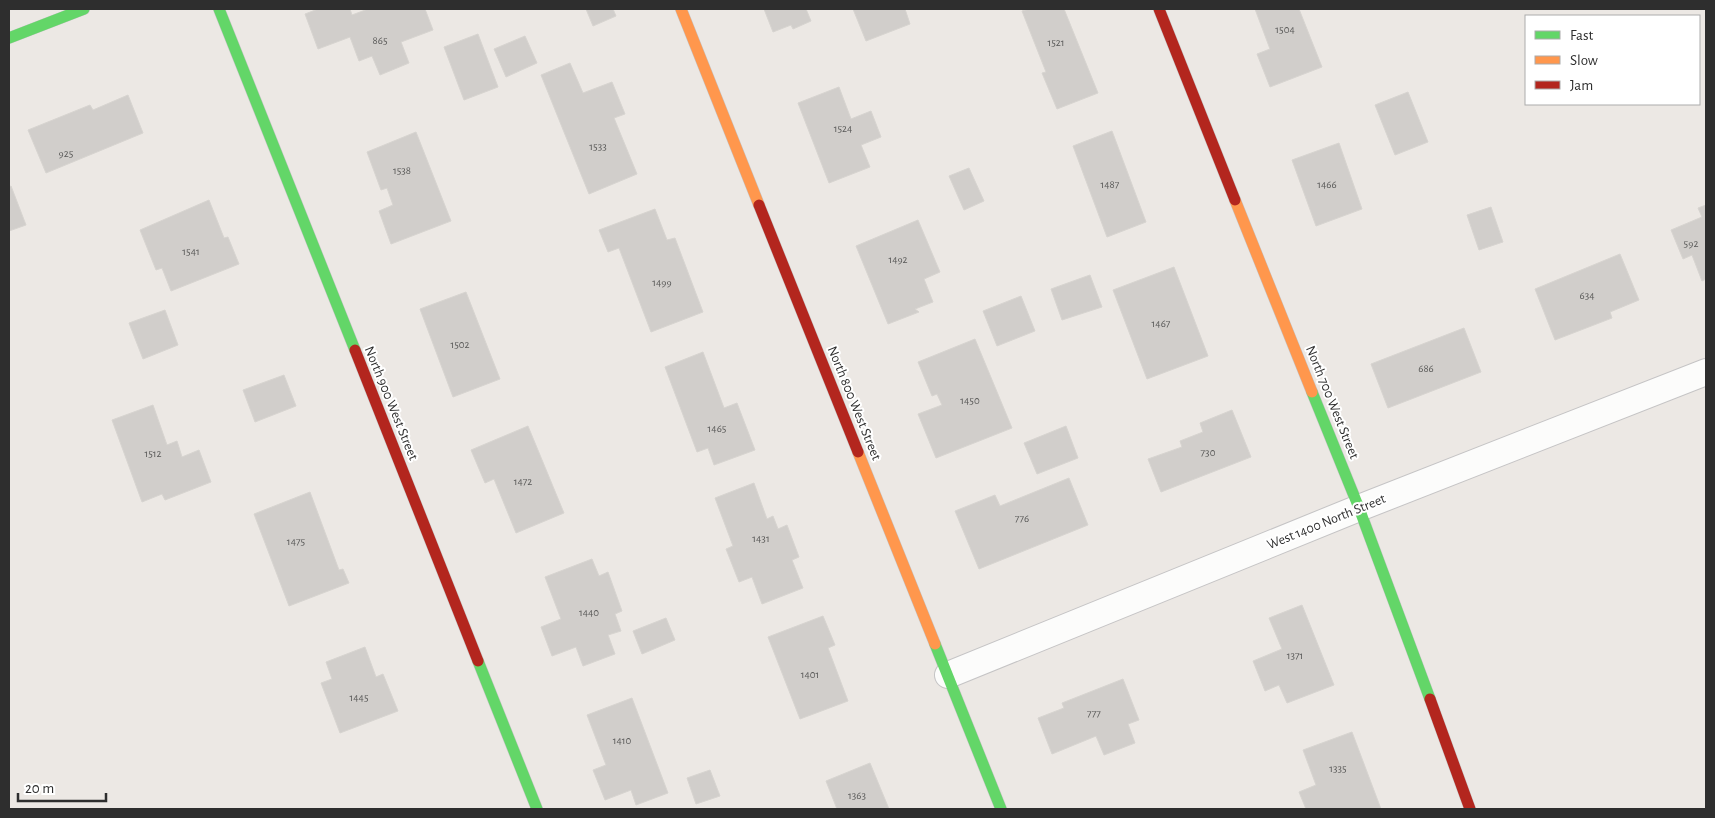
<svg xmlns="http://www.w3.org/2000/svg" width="1715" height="818" viewBox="0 0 1715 818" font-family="'Alegreya Sans',sans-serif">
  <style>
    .building { fill: #d1cecb; stroke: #d7d4d0 }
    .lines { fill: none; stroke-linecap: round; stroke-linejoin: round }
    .street-casing { stroke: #c5c4c5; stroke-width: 28 }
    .fast-casing { stroke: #c5c4c5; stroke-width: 12 }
    .slow-casing { stroke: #c5c4c5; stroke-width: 12 }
    .jam-casing { stroke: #c5c4c5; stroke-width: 12 }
    .street { stroke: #fcfcfb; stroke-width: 26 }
    .fast { stroke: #63d668; stroke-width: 11 }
    .slow { stroke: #ff974d; stroke-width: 11 }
    .jam { stroke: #b3261e; stroke-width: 11 }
    .labels { text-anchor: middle; stroke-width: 4; stroke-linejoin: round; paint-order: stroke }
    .number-label { font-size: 11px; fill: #585857 }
    .street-label { font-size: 14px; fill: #2e2e2e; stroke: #fff }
  </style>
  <rect width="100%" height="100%" fill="#ece8e4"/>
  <g class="building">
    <polygon points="318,9 350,9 352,15 368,9 425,9 433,30 401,42 409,63 380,75 372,56 359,61 350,37 318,49 305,14"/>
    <polygon points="586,9 613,9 616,16 593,26"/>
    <polygon points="764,9 806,9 811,21 793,29 791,25 773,32"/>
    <polygon points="853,9 905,9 910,24 866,41"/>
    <polygon points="1029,9 1064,9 1098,93 1057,109 1042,73 1046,72 1022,11"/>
    <polygon points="1255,9 1299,9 1322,67 1270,87 1257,54 1270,49"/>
    <polygon points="478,34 498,87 464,100 444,47"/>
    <polygon points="525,36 537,63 506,77 494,49"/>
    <polygon points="570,63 583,93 612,82 625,114 614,118 637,174 589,194 541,75"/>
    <polygon points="839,87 851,119 871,111 881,137 861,145 870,167 829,183 798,103"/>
    <polygon points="1408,92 1428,142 1395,155 1375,105"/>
    <polygon points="128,95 143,133 46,173 28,130 90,105 93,110"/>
    <polygon points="1112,131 1146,222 1107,237 1073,146"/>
    <polygon points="416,132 451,221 391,244 379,211 393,205 387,188 381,190 367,152"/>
    <polygon points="1339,143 1362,209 1316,226 1292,160"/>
    <polygon points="969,168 984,201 964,210 949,176"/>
    <polygon points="11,186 26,225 9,231 9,187"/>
    <polygon points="209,200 224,238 228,237 239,264 171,291 162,268 156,270 140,230"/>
    <polygon points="1706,205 1706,279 1702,281 1692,255 1683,259 1671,230 1702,217 1698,208"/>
    <polygon points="1491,207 1503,242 1479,250 1467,215"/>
    <polygon points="655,209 667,240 675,238 703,312 651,332 619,248 608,252 599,230"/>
    <polygon points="918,220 940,272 924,279 933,302 915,309 919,312 888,324 856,246"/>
    <polygon points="1620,254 1639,300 1610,312 1612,318 1555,340 1535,289"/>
    <polygon points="1174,267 1208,356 1147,379 1113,290"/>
    <polygon points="1090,275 1102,307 1062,320 1051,289"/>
    <polygon points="466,292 500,379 453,397 420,309"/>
    <polygon points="1021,296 1035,331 997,346 983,311"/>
    <polygon points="165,310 178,345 143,359 129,323"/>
    <polygon points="1464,328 1481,372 1388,408 1371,364"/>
    <polygon points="975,339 1012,428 936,458 918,414 942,405 937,394 932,396 918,362"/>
    <polygon points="703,352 724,408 737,403 755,450 714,465 708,448 697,452 665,367"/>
    <polygon points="284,375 296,406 255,422 243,390"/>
    <polygon points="153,405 167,445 177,441 182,457 199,450 211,482 165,500 162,494 142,502 112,420"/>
    <polygon points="1232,410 1251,457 1161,492 1148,459 1182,447 1180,441 1203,432 1200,423"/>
    <polygon points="528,426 564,513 516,533 494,479 485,483 471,450"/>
    <polygon points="1066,426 1078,458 1037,474 1024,443"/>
    <polygon points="1069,478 1088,525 979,569 955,511 995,495 1000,506"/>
    <polygon points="754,483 767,519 773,516 778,529 787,525 799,557 792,560 803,588 762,604 752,577 739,582 726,549 733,546 715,498"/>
    <polygon points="310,492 339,570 343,569 349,583 289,606 254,514"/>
    <polygon points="592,559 599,576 608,572 622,611 615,614 621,631 608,635 615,654 583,666 576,647 552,656 541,627 561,619 545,577"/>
    <polygon points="1302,605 1334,685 1287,703 1279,685 1265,691 1253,661 1282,649 1269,618"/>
    <polygon points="823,616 835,645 828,648 848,701 800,719 768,637"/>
    <polygon points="666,618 675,640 642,654 633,631"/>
    <polygon points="365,647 376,677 383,674 398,711 340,733 321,683 332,679 326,662"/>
    <polygon points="1123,679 1139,720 1128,724 1135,743 1104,755 1096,736 1052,754 1038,718 1064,708 1062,703"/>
    <polygon points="632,698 668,793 636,805 631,790 605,800 593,770 606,765 587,715"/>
    <polygon points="1352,732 1381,809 1306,809 1299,792 1316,785 1303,750"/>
    <polygon points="870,763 889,809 837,809 826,781"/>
    <polygon points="710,770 720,796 696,804 687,778"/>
  </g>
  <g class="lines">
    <defs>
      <polyline id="street" points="948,675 1359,508 1706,372"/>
      <g id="fast">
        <polyline points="219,9 355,350"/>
        <polyline points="9,38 84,9"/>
        <polyline points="1312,392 1359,508 1430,699"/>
        <polyline points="935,644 1001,809"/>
        <polyline points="478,661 537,809"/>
      </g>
      <g id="slow">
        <polyline points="681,9 759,205"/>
        <polyline points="1235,200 1312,392"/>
        <polyline points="858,452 935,644"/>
      </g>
      <g id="jam">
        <polyline points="1159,9 1235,200"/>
        <polyline points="759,205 858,452"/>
        <polyline points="355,350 478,661"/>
        <polyline points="1430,699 1470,809"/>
      </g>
    </defs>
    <use href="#street" class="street-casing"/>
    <use href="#fast" class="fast-casing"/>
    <use href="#slow" class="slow-casing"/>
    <use href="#jam" class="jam-casing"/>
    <use href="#street" class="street"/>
    <use href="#fast" class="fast"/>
    <use href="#slow" class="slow"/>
    <use href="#jam" class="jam"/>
  </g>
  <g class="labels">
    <g class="number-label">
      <text x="1285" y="33">1504</text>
      <text x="380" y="44">865</text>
      <text x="1056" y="46">1521</text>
      <text x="843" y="132">1524</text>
      <text x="598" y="150">1533</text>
      <text x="66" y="157">925</text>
      <text x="402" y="174">1538</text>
      <text x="1110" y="188">1487</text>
      <text x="1327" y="188">1466</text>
      <text x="1691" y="247">592</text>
      <text x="191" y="255">1541</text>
      <text x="898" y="263">1492</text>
      <text x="662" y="286">1499</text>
      <text x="1587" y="299">634</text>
      <text x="1161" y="327">1467</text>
      <text x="460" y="348">1502</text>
      <text x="1426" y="372">686</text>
      <text x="970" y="404">1450</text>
      <text x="717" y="432">1465</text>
      <text x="1208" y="456">730</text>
      <text x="153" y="457">1512</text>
      <text x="523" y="485">1472</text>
      <text x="1022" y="522">776</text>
      <text x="761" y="542">1431</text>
      <text x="296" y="545">1475</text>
      <text x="589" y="616">1440</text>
      <text x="1295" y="659">1371</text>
      <text x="810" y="678">1401</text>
      <text x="359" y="701">1445</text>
      <text x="1094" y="717">777</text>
      <text x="622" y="744">1410</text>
      <text x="1338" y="772">1335</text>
      <text x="857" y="799">1363</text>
    </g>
    <g class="street-label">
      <text transform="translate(1333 402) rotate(68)" y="5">North 700 West Street</text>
      <text transform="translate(392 403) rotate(68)" y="5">North 900 West Street</text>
      <text transform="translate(855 403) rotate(68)" y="5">North 800 West Street</text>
      <text transform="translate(1326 521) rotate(-22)" y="5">West 1400 North Street</text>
    </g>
  </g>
  <rect width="1715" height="818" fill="none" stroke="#2e2e2e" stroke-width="20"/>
  <rect x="1525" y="15" width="175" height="90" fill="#ffffff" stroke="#ababab"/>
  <rect x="1535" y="31" width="25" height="8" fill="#63d668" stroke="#ababab"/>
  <text x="1570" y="40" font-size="15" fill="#2e2e2e">Fast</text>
  <rect x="1535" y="56" width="25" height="8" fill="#ff974d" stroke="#ababab"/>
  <text x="1570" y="65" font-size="15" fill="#2e2e2e">Slow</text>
  <rect x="1535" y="81" width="25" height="8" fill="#b3261e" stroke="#ababab"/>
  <text x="1570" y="90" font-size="15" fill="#2e2e2e">Jam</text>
  <path d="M18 793v8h88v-8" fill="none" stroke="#2e2e2e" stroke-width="2.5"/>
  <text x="25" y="793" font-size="15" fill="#2e2e2e" stroke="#ffffff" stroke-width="4" paint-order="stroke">20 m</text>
</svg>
